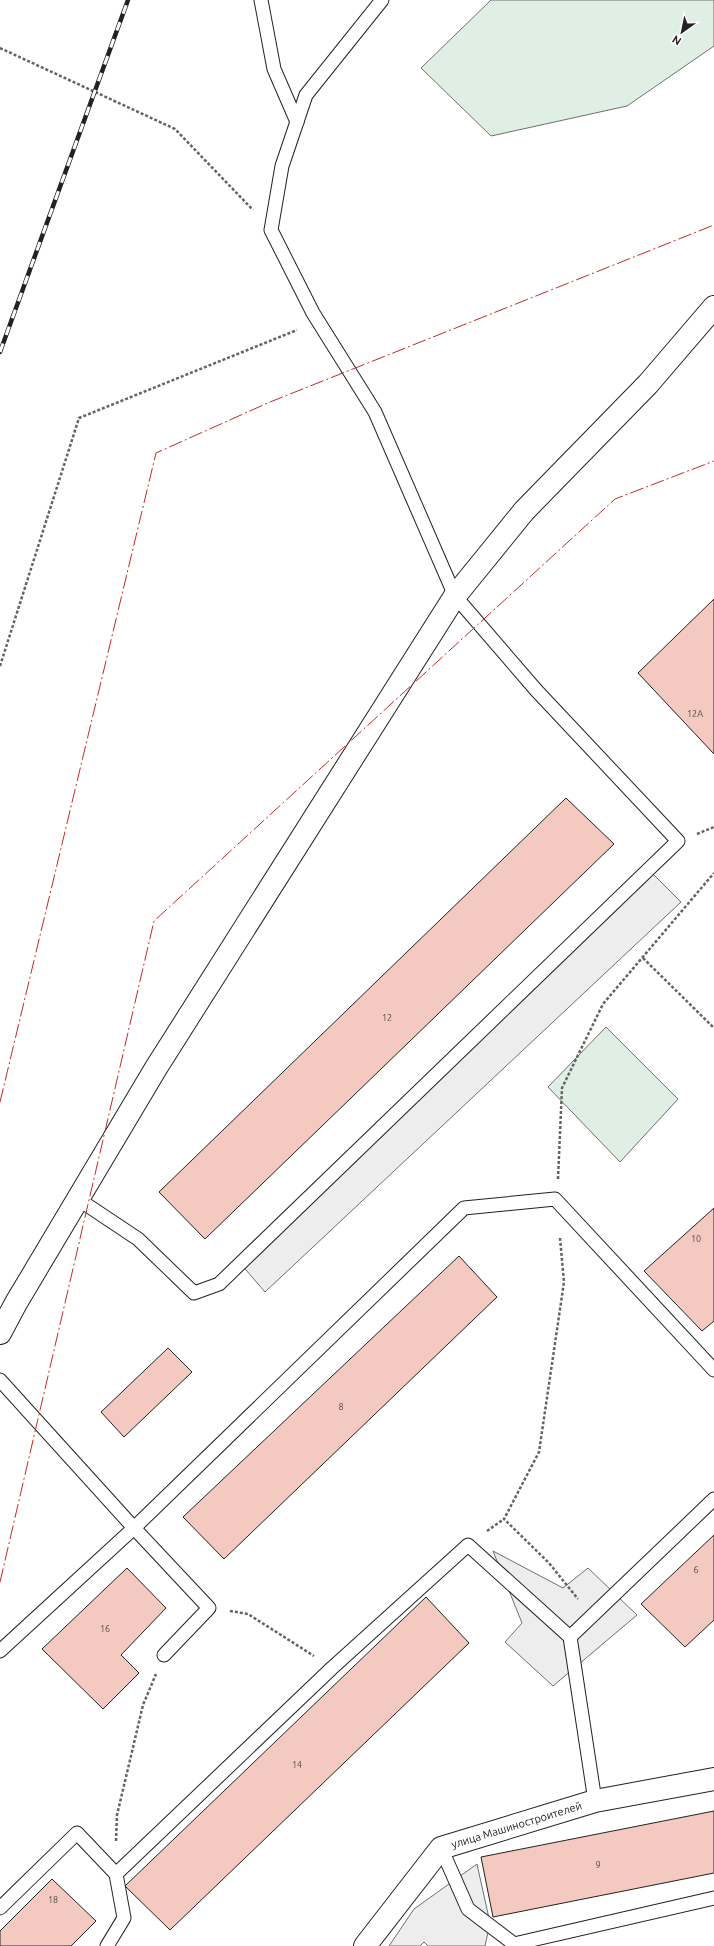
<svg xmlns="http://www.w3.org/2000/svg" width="714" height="1946" viewBox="0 0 714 1946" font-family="Ubuntu,sans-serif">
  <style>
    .green { fill: #e0efe3; stroke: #6f6f6f }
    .parking { fill: #ededed; stroke: #6f6f6f }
    .building { fill: #f3c9c0; stroke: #222 }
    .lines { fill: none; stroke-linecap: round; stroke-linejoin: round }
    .service-casing { stroke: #222; stroke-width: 15 }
    .tertiary-casing { stroke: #222; stroke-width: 24 }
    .path { stroke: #646464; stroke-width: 2.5; stroke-dasharray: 3 2; stroke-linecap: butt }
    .service { stroke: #fff; stroke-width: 13 }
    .tertiary { stroke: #fff; stroke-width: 22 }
    .rail-casing { stroke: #222; stroke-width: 4.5 }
    .rail { stroke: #fff; stroke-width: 3; stroke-dasharray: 9; stroke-linecap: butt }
    .power { stroke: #c62828; stroke-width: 1; stroke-dasharray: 14 3 2 3; stroke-linecap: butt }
    .labels { text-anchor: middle; stroke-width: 3; stroke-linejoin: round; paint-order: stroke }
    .number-label { font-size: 9px; fill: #564c4a }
    .street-label { font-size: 11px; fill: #222; stroke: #fff }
  </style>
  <rect width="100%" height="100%" fill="#fff"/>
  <g class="green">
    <polygon points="491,0 714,0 714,46 627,106 491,136 421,68"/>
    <polygon points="606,1027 678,1099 620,1162 548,1087"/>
  </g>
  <g class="parking">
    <polygon points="648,869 681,902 265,1292 240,1263"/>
    <polygon points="493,1551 563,1588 588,1568 637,1615 553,1686 505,1642 522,1623"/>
    <polygon points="477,1864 490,1923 485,1946 428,1946 424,1942 420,1946 389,1946 414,1909"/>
  </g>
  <g class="building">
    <polygon points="714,599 714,754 638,673"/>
    <polygon points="566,798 614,844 205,1239 159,1192"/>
    <polygon points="714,1208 714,1321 702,1331 644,1271"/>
    <polygon points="459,1256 497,1297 224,1559 183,1517"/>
    <polygon points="168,1348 192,1372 124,1437 101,1412"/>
    <polygon points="714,1535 714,1620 685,1647 641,1604"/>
    <polygon points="127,1568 166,1608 121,1655 139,1673 103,1709 42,1649"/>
    <polygon points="426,1597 469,1643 170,1930 125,1886"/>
    <polygon points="714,1811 714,1873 493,1917 481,1857"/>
    <polygon points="52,1879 96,1921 71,1946 0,1946 0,1931"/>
  </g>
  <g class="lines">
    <defs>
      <g id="service">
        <polyline points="261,0 274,69 297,122"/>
        <polyline points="78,1199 138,1239 194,1293 219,1284 678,841 536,690 455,596 375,412 313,313 271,230 282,166 306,95 382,0"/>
        <polyline points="0,1380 134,1528 209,1608 164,1655"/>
        <polyline points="0,1651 134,1528 464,1208 555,1199 714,1370"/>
        <polyline points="595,1801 570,1637 714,1499"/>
        <polyline points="441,1848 468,1909 514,1944 512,1946"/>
        <polyline points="0,1908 77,1833 116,1874"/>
        <polyline points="514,1944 714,1898"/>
        <polyline points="107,1946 124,1918 116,1874 332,1668 468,1545 570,1637"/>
      </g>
      <g id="tertiary">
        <polyline points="0,1333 16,1303 156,1068 455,596 524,511 648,384 714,307"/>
        <path id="s1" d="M365,1946l76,-98 154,-47 119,-22"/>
      </g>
    </defs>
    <use href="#service" class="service-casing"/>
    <use href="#tertiary" class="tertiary-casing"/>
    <g class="path">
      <polyline points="0,48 175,129 253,210"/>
      <polyline points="0,666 79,418 297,330"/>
      <polyline points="697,834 714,827"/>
      <polyline points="643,958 714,1028"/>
      <polyline points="558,1179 562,1088 603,1004 714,873"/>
      <polyline points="560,1238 564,1282 539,1452 504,1519 549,1563 578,1599"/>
      <polyline points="487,1531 504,1519"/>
      <polyline points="230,1611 248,1614 314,1656"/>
      <polyline points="116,1841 117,1815 143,1705 156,1674"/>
    </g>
    <use href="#service" class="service"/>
    <use href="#tertiary" class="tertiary"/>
    <defs>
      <polyline id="rail" points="0,352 128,0"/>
    </defs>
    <use href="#rail" class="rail-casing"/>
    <use href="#rail" class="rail"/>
    <g class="power">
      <polyline points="0,1102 156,453 270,402 714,225"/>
      <polyline points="0,1582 154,921 615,499 714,461"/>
    </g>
  </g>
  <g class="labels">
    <g class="number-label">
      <text x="695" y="717">12А</text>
      <text x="387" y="1021">12</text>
      <text x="696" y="1242">10</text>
      <text x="341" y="1410">8</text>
      <text x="696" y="1573">6</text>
      <text x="105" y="1632">16</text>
      <text x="297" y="1768">14</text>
      <text x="598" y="1868">9</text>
      <text x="53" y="1903">18</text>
    </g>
    <g class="street-label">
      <text dy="4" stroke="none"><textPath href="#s1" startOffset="203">улица Машиностроителей</textPath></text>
    </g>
  </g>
  <g transform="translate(682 32) rotate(213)" stroke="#ffffff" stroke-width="3" paint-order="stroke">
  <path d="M0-3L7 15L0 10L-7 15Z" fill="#222222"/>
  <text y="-6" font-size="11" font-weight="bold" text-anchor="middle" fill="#222222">N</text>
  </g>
</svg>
